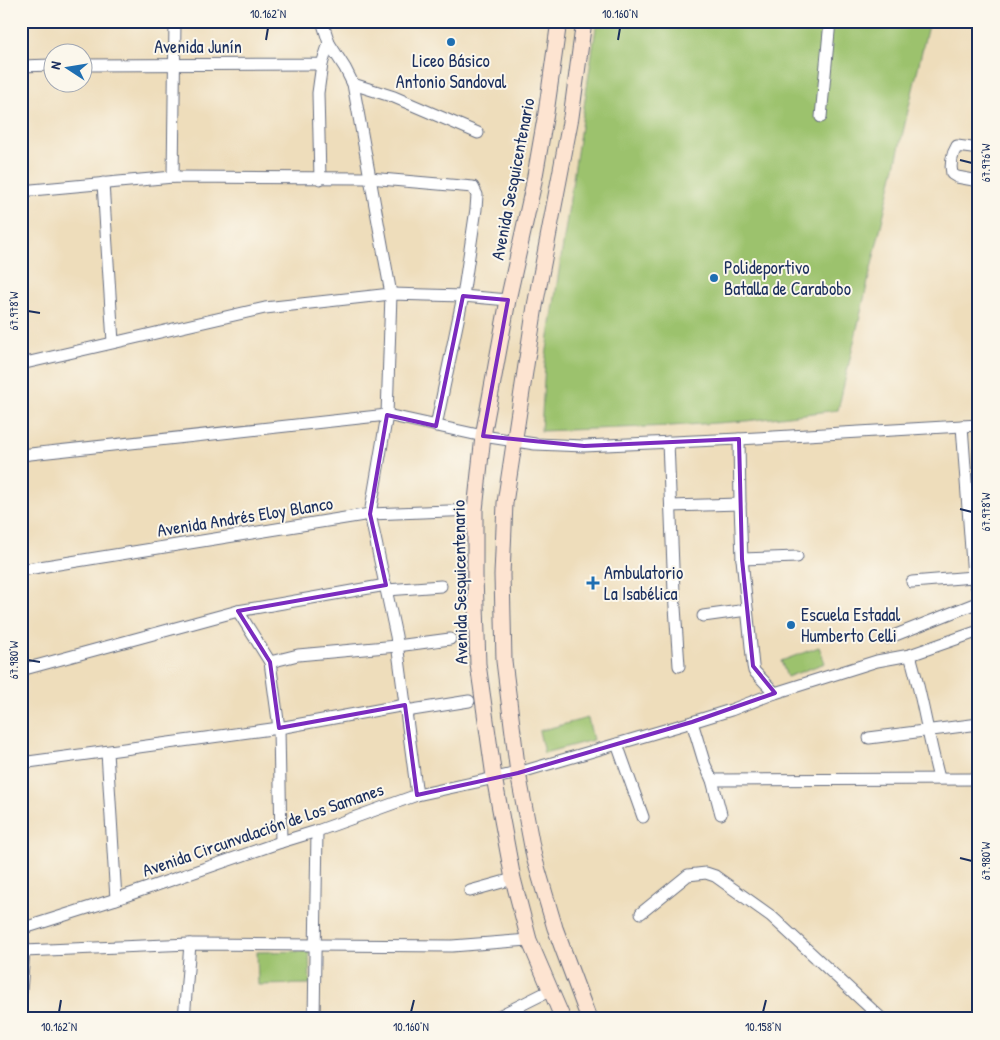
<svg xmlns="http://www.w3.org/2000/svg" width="1000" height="1040" viewBox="0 0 1000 1040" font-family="'Patrick Hand',sans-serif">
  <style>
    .green { fill: #9cc26d; stroke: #5c7866 }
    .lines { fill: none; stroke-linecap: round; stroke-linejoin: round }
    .minor-casing { stroke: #656c7f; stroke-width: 13 }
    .secondary-casing { stroke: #656c7f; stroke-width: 17 }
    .minor { stroke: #fff; stroke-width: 11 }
    .secondary { stroke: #fde4d1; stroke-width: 15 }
    .marked { fill: none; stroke: #7b2cbf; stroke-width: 4; stroke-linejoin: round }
    .ticks { fill: none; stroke: #1b2f5e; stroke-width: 2 }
    .poi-dot { fill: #1f6fb2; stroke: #fbf7ec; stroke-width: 2 }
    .labels { text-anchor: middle; stroke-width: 4; stroke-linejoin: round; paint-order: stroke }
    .street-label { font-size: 18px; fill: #1b2f5e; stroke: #fbf7ec }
    .poi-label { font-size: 18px; fill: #1b2f5e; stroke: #fbf7ec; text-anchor: start }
    .neatline { fill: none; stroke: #1b2f5e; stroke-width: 2 }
    .ticks-label { font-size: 12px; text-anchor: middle; fill: #1b2f5e }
  </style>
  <rect width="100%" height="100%" fill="#fbf7ec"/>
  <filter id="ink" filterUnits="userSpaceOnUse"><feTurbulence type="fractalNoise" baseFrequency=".02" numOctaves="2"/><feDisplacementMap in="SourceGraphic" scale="10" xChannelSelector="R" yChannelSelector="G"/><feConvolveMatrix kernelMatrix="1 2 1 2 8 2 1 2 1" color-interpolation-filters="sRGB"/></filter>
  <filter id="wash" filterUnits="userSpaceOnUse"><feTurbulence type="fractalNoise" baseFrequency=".0096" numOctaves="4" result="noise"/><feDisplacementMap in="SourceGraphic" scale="20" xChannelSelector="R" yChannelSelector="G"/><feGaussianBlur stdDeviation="1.12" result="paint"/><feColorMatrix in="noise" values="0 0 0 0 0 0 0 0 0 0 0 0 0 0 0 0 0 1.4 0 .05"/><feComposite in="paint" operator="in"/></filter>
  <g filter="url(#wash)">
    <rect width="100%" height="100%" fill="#edb"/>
    <g class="green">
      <polygon points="597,21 929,21 838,410 746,421 671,426 541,431 545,363"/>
      <polygon points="819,647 825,663 787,677 781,661"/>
      <polygon points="588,718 593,740 544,753 539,731"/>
      <polygon points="309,951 310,984 258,985 257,952"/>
    </g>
  </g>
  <g filter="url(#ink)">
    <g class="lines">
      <defs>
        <g id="minor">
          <polyline points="322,21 329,43 345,68 353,84 391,294 387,415 370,514 396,636 417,795"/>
          <polyline points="82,65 322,64 329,43"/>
          <polyline points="21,66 52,65"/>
          <polyline points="353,84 394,97 478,133"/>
          <polyline points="821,117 830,21"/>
          <path d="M979,149l-22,-3c-5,8 -7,18 -5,28l5,3 22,4"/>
          <polyline points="173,177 175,21"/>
          <polyline points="320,179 318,93 322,64"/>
          <polyline points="103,183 113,342"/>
          <polyline points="21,191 173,177 369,178 473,187 477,195 476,209 463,296 436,426"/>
          <polyline points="21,364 265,308 391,294 463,296 508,300"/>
          <polyline points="962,426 973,577 979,593"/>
          <polyline points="739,439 740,504 742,559 753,666 754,671 775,693"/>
          <polyline points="668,442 674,592 679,666"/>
          <polyline points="21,455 387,415 483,436 535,444 584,446 739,439 979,425"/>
          <polyline points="671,506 740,504"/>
          <polyline points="742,559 797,557"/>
          <polyline points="21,570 370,514 475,510"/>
          <polyline points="912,582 973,577"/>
          <polyline points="387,590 441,586"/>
          <polyline points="238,611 270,662 279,728 281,842"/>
          <polyline points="703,616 747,610"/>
          <polyline points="888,638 979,602"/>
          <path d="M910,655c12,40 18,82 29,123"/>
          <polyline points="270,662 298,655 397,646 450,639"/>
          <polyline points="21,670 238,611 386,585"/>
          <polyline points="406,711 469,701"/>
          <polyline points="692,722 705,765 712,780 979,779"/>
          <polyline points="869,738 979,724"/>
          <polyline points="617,744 643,817"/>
          <polyline points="107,752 116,899"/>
          <polyline points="21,763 279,728 405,705"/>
          <polyline points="712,780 721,814"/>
          <polyline points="470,891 513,879"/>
          <polyline points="641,913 688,875 706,873 715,876 771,916 882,1019"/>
          <polyline points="21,919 24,951 21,992"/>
          <polyline points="21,929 116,899 281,842 317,831 417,795 518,773 692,722 731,710 775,693 877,661 910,655 979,631"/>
          <polyline points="24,951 190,944 452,946 529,940"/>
          <polyline points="184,1019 190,944"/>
          <polyline points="314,1019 317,831"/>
          <polyline points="493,1019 551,990"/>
        </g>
        <g id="secondary">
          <polyline points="559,21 546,113 533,187 508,300 483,436 475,510 475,576 478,664 494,777 513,879 529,940 563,1019"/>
          <polyline points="584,21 571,117 535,306 505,503 502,575 504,661 518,773 534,857 555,928 589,1019"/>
        </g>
      </defs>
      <use href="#minor" class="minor-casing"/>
      <use href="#secondary" class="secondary-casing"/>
      <use href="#minor" class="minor"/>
      <use href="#secondary" class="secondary"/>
    </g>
  </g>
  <path class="marked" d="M463,296l45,4 -25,136 101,10 155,-7 3,120 11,107 22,27 -83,29 -174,51 -101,22 -12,-90 -126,23 -9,-66 -32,-51 148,-26 -16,-71 17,-99 49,11z"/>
  <path class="ticks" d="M266,40l2,-12M618,40l2,-12M960,160l12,3M28,311l12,2M960,509l12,3M28,660l12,2M960,858l12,3M59,1012l2,-12M411,1012l3,-12M763,1012l3,-12"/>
  <g class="poi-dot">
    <circle cx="451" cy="42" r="5"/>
    <circle cx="714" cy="278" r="5"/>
    <path d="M590.5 575.5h5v5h5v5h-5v5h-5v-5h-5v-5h5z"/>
    <circle cx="791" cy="625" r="5"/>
  </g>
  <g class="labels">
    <g class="street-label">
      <text x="198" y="53">Avenida Junín</text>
      <text transform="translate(513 179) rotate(-79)" y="6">Avenida Sesquicentenario</text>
      <text transform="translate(245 517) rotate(-9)" y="6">Avenida Andrés Eloy Blanco</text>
      <text transform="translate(460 582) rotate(-91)" y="6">Avenida Sesquicentenario</text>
      <text transform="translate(263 830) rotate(-19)" y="6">Avenida Circunvalación de Los Samanes</text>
    </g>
    <g class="poi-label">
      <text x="451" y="67" text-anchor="middle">Liceo Básico<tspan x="451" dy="21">Antonio Sandoval</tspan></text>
      <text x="724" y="274">Polideportivo<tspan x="724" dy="21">Batalla de Carabobo</tspan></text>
      <text x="604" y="579">Ambulatorio<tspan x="604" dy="21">La Isabélica</tspan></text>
      <text x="801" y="621">Escuela Estadal<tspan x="801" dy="21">Humberto Celli</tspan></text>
    </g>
  </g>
  <rect width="1000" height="1040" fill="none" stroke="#fbf7ec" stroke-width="55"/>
  <g transform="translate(68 68) rotate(282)"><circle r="24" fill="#fbf7ec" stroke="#a1a7b3"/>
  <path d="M0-4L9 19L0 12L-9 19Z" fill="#1f6fb2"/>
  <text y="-8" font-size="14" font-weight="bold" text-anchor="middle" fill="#1b2f5e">N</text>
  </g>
  <rect x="28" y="28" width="944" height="984" class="neatline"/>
  <g class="ticks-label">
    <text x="268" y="18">10.162°N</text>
    <text x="620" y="18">10.160°N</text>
    <text transform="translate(986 163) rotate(-90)" y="4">67.976°W</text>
    <text transform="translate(14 311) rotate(-90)" y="4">67.978°W</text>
    <text transform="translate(986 512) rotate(-90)" y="4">67.978°W</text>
    <text transform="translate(14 660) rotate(-90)" y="4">67.980°W</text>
    <text transform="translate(986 861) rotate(-90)" y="4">67.980°W</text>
    <text x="59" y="1031">10.162°N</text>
    <text x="411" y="1031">10.160°N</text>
    <text x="763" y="1031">10.158°N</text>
  </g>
</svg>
